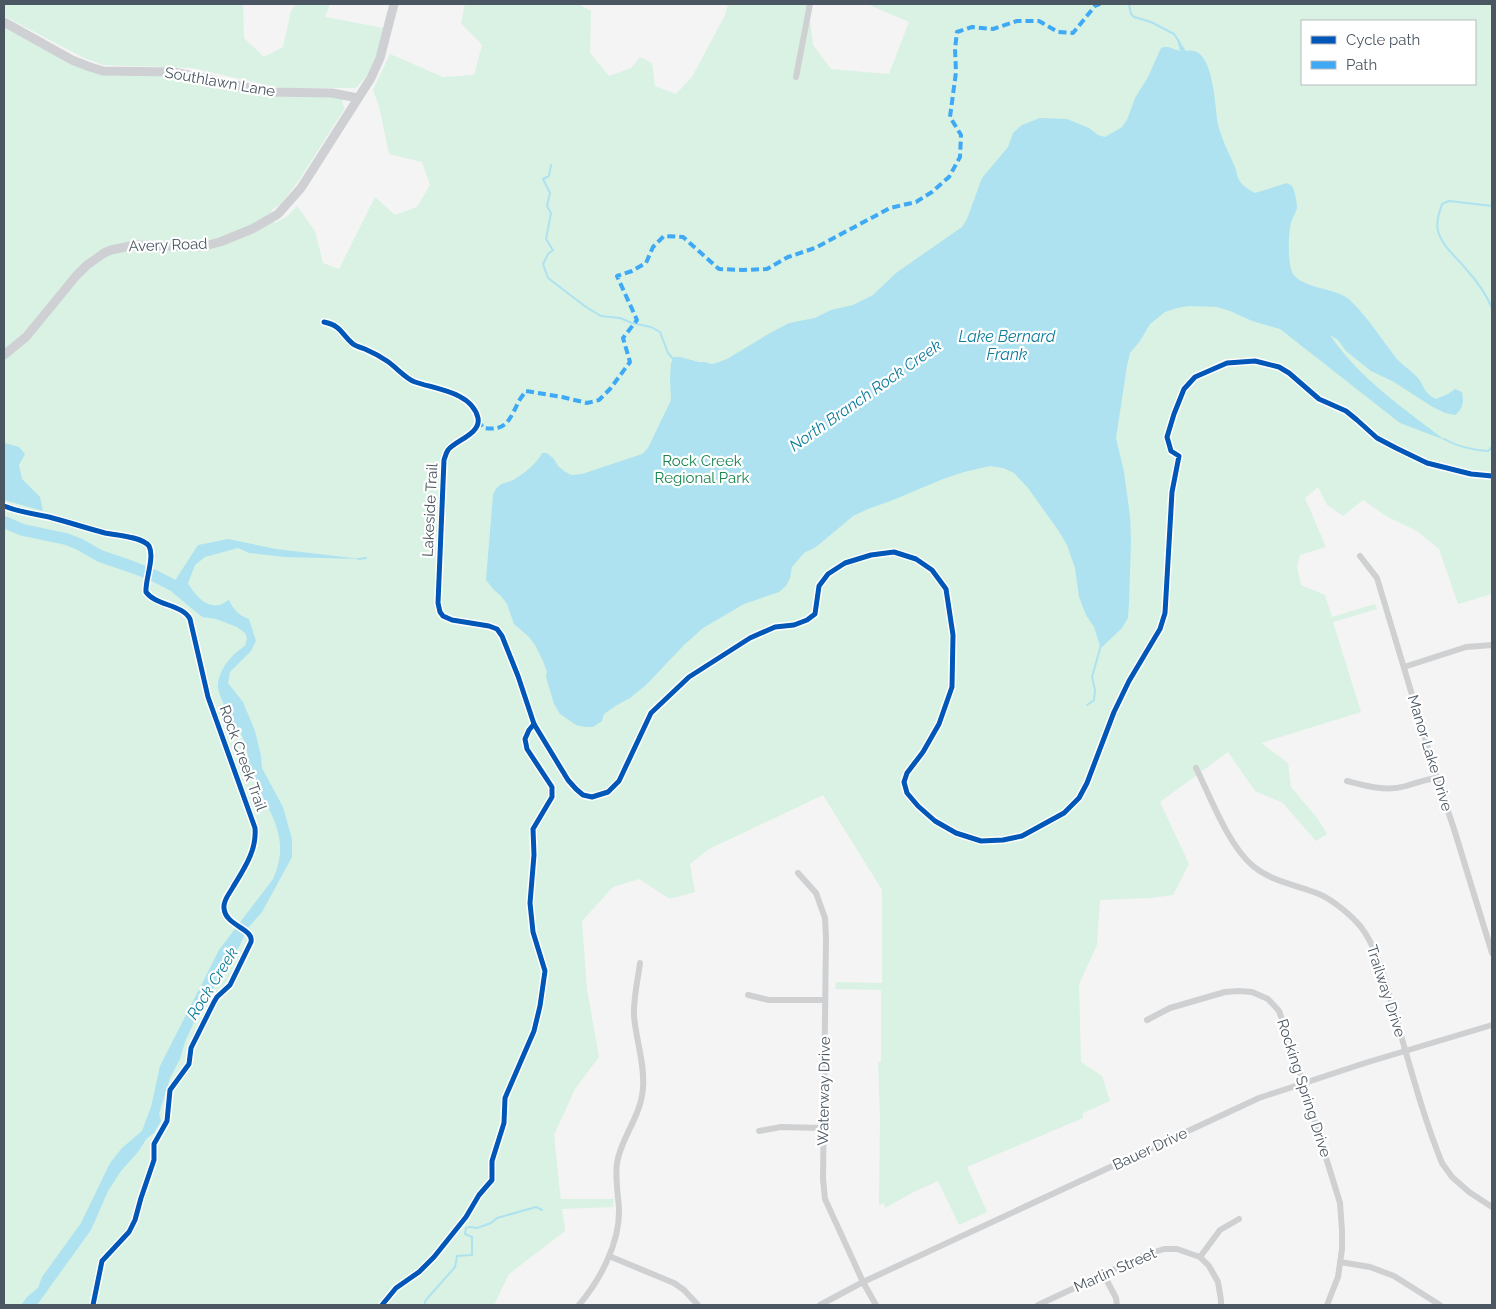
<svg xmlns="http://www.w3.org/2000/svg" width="1496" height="1309" viewBox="0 0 1496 1309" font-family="Raleway,sans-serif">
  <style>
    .green { fill: #d9f2e3; fill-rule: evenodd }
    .water { fill: #aee2f0 }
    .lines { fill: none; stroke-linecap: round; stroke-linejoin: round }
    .stream { stroke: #aee2f0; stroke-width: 2 }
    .river { stroke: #aee2f0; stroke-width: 12 }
    .street { stroke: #ced0d2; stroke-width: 6 }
    .secondary { stroke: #ced0d4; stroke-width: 9 }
    .quiet { stroke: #3fa9f5; stroke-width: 4; stroke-dasharray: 8 4; stroke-linecap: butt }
    .cycleway-casing { stroke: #fff; stroke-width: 8 }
    .cycleway { stroke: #0057b8; stroke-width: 5 }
    .labels { text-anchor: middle; stroke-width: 4.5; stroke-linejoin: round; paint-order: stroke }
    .street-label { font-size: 15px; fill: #4a5661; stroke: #fff }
    .park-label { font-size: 15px; fill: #17864f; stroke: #fff }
    .water-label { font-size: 16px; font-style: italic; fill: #0c7c9b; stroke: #fff }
  </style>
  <rect width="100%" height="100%" fill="#f4f4f4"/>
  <g class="green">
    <polygon points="4,4 243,4 244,38 264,57 283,47 291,11 296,4 330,4 325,17 384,28 378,51 368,74 356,88 280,88 192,68 103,65 82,57 4,16"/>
    <path d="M465,4h113l13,7 -1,42 19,23 22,-8 9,-11 12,6 3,23 21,8 16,-17 33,-62 3,-11h80l5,41 18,24 58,5 20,-52 -42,-18h625v590l-34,10 -19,-55 -22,-18 -31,-15 -23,-16 -20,16 -16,-11 -9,-18 -13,11 21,49 -26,8 -3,11 4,19 24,10 7,22 43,-13 2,5 -44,13 28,90 -100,31 27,20 3,24 27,32 9,15 -11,7 -33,-38 -28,-12 -27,-39 -68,50 29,62 -16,31 -23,3 -50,2 -3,45 -18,39 2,78 21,14 8,25 -27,12v5l-116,49 20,45 -28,13 -21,-44 -26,12 -27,15 -1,-5 -5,2 1,-88 -2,-55h3v-72l-46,-1 1,-7 46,1v-93l-59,-95 -114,54 -19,15 5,28 -25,7 -31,-20 -26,8 -31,34 5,68 12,68 -24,32 -21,46 6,58 1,6h53l-1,8 -51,2 3,22 -56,43 -15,31h-490v-947l74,-82 28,-21 26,-7 68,1 72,-29 3,3 13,-7 9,-10 18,25 8,32 16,6 36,-72 20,18 22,-8 13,-22 -8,-23 -33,-8 -10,-48 -6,-16 17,-36 53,23 31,-2 8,-30 -21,-22zM1302,21h173v63h-173z"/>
    <polygon points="4,25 93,71 178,74 224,85 345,97 342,103 345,108 299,180 281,204 274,208 269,215 251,226 212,240 101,250 91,256 76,271 20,338 4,350"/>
  </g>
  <g class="water">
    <path d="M1176,36l10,15c30,-7 28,60 33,77 4,15 12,28 17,42 1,3 1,6 2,8 3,7 11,12 17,15l32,-10 5,3c3,6 5,16 5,22 -1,5 -5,10 -6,15 -3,12 -3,34 0,46 5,21 47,17 61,33 17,17 30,38 45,57 6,7 14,11 20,18 8,9 6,16 19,22l12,-5 7,-5 7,3c2,10 1,17 -7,23l-10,-2 -14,-7 -37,-24 -23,-11 -25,-20 -8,-11 -8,-5c29,43 74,74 115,105l-45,-17 -120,-94 -28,-8 -22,-10 -13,-4 -28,-1 -12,2 -12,4 -15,12 -10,17 -10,12 -3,13 -11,72 8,34 6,44 1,25 -2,62 -1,15 -6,10 -20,19 -2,-1 -6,-19 -8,-12 -7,-18 -4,-29 -8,-23 -9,-15 -30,-42 -14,-15 -11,-5 -13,-2 -26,6 -21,7 -50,21 -25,9 -15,7 -37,31 -12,6 -12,14 -2,11 -4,8 -7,6 -35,12 -41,24 -19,17 -38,40 -16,13 -13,7 -13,9 -2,7 -9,6h-8l-9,-2 -16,-11 -6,-10 -8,-27 1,-5 -4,-11 -8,-16 -6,-8 -15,-13 -7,-20 -6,-8 -7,-6 -8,-10 7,-85c6,-14 11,-10 22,-16 10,-6 22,-16 27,-26h5l7,6 4,7 6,5 7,4 11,-1 60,-20 6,-6 23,-48 -1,-21 1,-16 3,-6h6l19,5h6l7,2 7,-2 8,-3 43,-26 19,-10 26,-5 16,-8 22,-5 20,-10 23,-22 66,-46 5,-8 15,-41 26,-31 5,-14 9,-8 18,-7 27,1 22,9 9,7 7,2 17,-10 5,-7 8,-22 13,-21 13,-29c8,-3 11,1 19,3z"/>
    <polygon points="4,443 19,447 25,454 19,465 22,479 40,497 43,511 4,500"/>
    <path d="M228,539l48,10 85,10 -77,-2 -35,-4 -11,-5 -33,9 -10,8 -7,18c6,11 18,25 31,22 3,0 7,-4 10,-5 5,10 9,15 20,19l7,22 -5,10 -21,21 -2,11 15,19 12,29 6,25 1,12 21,39 9,32v18l-30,55 -15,17 -7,16 -42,68 -13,29 -5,17 -10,19 -11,36 2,7 -7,12 -7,5 -9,14 -17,19 -13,20 -17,39 -54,75h-16l7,-9 10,-8 4,-11 39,-54 29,-60 12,-15 20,-17 9,-24 9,-41 59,-116 54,-71c19,-43 -4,-65 -20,-103 -5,-13 -5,-28 -11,-40 -3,-8 -10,-15 -14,-23 -3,-6 -11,-22 -10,-28 1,-16 14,-31 27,-39l2,-8 -2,-5 -8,-6 -21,-8 -14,-2 -30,-25 2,-10 24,-37z"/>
  </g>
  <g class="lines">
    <g class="stream">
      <polyline points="1129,4 1131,14 1134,17 1151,22 1174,34 1180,43"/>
      <polyline points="551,165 549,176 543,179 550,193 547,206 551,213 546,239 553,250 548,254 543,264 548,278 586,307 601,316 620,318 632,323 651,327 660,332 668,353 674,360"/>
      <path d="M1492,206l-43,-5 -7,3c-3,9 -6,18 -4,27 4,15 19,27 28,38 10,11 20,25 26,39"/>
      <path d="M1444,439c14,8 28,11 44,12l4,-4"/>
      <polyline points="358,559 366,558"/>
      <polyline points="1087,705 1094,700 1095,690 1092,677 1101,645"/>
      <polyline points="399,1305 400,1305"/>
      <polyline points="424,1305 426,1300 455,1267 457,1256 472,1255 472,1237 465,1234 466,1228 470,1227 477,1228 491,1223 497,1218 536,1207 542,1210"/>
    </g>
    <polyline class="river" points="4,522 23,530 66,539 79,544 100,556 135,568 155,576 178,588 187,596"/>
    <g class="street">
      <polyline points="796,77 810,4"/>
      <polyline points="1360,556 1377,578 1437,778 1454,829 1492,953"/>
      <polyline points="1404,667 1466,647 1492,645"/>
      <path d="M1196,768c15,30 32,77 57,98 19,16 44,19 66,28 14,6 32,21 42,33 18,24 24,56 33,84 15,51 28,103 48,152l10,14 17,15 23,15"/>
      <path d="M1347,781c19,5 39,11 59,5 10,-3 20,-7 31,-8"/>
      <polyline points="798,873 816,893 825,918 826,938 823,1179 825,1199 863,1282 876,1305"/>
      <polyline points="748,995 769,1000 825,1000"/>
      <polyline points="1147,1020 1170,1008 1225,992 1239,991 1252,992 1268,999 1279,1011 1291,1044 1340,1203 1342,1231 1342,1249 1338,1277 1327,1305"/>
      <polyline points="759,1131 781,1127 823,1128"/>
      <polyline points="609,1256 674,1283 684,1290 698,1305"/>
      <polyline points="1200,1257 1220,1230 1239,1219"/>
      <polyline points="1340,1262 1370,1267 1394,1276 1440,1305"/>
      <polyline points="1104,1275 1116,1298 1117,1305"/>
      <path d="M579,1305c21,-25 41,-62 40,-96 -1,-16 -4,-31 -2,-46 4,-26 24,-46 26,-75 2,-24 -7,-48 -9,-72 -1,-16 4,-37 6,-53"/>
      <polyline points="820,1305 863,1282 1259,1098 1365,1063 1492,1025"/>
      <polyline points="1038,1305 1145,1255 1164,1249 1177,1249 1200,1257 1209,1266 1218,1282 1221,1300 1221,1305"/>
    </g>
    <g class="secondary">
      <polyline points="4,22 72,60 90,67 103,71 174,72 268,92 332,93 358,98"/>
      <polyline points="4,355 26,337 76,276 87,265 104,253 111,250 135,245 200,247 220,242 252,229 278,214 301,188 371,78 380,58 394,4"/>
    </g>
    <path class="quiet" d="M478,420l5,8c22,3 25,-5 34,-23 2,-5 6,-10 9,-14l36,6 25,6 12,-3 11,-11 20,-27 -7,-24 14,-18 -20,-44 15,-5 14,-8 7,-16 11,-11 19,1 36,32 23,1 25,-1 21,-12 27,-9 75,-40 26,-6 16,-10 17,-15 11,-20 1,-22 -11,-18 6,-45 -1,-23 2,-17 15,-5 21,2 24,-8h22l19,11 15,1 22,-27 5,-2"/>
    <defs>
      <g id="cycleway">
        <path d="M324,322c18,4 17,12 29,22 4,3 10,4 14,6 7,3 14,7 20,11 9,6 19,18 28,21 20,7 57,10 63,36 3,16 -22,22 -30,32 -2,3 -3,7 -4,10l-6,143 2,9 3,4 9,4 37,6 8,3 5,7 16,40 16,48 34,56 8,9 7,6 9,2 16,-5 11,-11 32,-68 38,-36 61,-39 25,-11 19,-2 13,-5 8,-6 4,-28 9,-12 17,-11 26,-8 23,-3 22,7 16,11 14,19 7,46 -1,52 -13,37 -16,28 -16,21 -3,9 3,11 11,13 17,15 21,12 25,8 22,-1 19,-4 42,-23 15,-15 8,-15 27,-71 15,-31 31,-52 5,-16 7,-121 7,-36 -8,-5 -4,-14 7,-23 10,-25 11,-12 32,-14 28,-2 24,6 10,6 30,26 27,12 11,9 20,18 19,10 31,15 44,11 21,2"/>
        <path d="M4,506c15,6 30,8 45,11 19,5 37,11 56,16 11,2 38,4 44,13 6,11 -4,34 -3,46 10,14 36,12 44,27l18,78 47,131c2,22 -11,41 -22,59 -3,6 -10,13 -9,21 1,18 30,20 27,34l-21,43 -13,12 -3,5 -23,46 -2,16 -19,26 -3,31 -13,23v16l-13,38 -6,22 -6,12 -27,29 -9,44"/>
        <polyline points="382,1305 396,1288 419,1272 434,1257 466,1217 479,1195 492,1180 492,1161 504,1123 505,1098 534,1031 540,1006 545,971 533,932 530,903 534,855 533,829 552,797 552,787 527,749 525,739 529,730 534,724"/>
      </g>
    </defs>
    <use href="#cycleway" class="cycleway-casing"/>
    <use href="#cycleway" class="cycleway"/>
  </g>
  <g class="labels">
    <g class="street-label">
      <text transform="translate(220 82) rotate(10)" y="5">Southlawn Lane</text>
      <text transform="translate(168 245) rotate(-2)" y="5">Avery Road</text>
      <text transform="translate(430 510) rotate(-87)" y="5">Lakeside Trail</text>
      <text transform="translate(1430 753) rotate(73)" y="5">Manor Lake Drive</text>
      <text transform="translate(243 758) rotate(70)" y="5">Rock Creek Trail</text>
      <text transform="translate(1386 991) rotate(72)" y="5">Trailway Drive</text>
      <text transform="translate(1304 1088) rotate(72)" y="5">Rocking Spring Drive</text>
      <text transform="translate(824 1091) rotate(-89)" y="5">Waterway Drive</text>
      <text transform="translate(1150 1149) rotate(-25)" y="5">Bauer Drive</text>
      <text transform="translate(1115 1270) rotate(-24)" y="5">Marlin Street</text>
    </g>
    <g class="park-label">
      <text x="702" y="466">Rock Creek<tspan x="702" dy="17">Regional Park</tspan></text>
    </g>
    <g class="water-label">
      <text x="1007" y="342">Lake Bernard<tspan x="1007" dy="18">Frank</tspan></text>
      <text transform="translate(865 395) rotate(-35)" y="6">North Branch Rock Creek</text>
      <text transform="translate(212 983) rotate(-58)" y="6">Rock Creek</text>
    </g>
  </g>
  <rect width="1496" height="1309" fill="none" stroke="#4a5661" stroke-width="10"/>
  <rect x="1301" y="20" width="175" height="65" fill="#ffffff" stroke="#b7bbc0"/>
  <rect x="1311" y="36" width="25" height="8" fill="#0057b8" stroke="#b7bbc0"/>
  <text x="1346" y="45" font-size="15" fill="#4a5661">Cycle path</text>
  <rect x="1311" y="61" width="25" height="8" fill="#3fa9f5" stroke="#b7bbc0"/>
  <text x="1346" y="70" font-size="15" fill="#4a5661">Path</text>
</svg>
